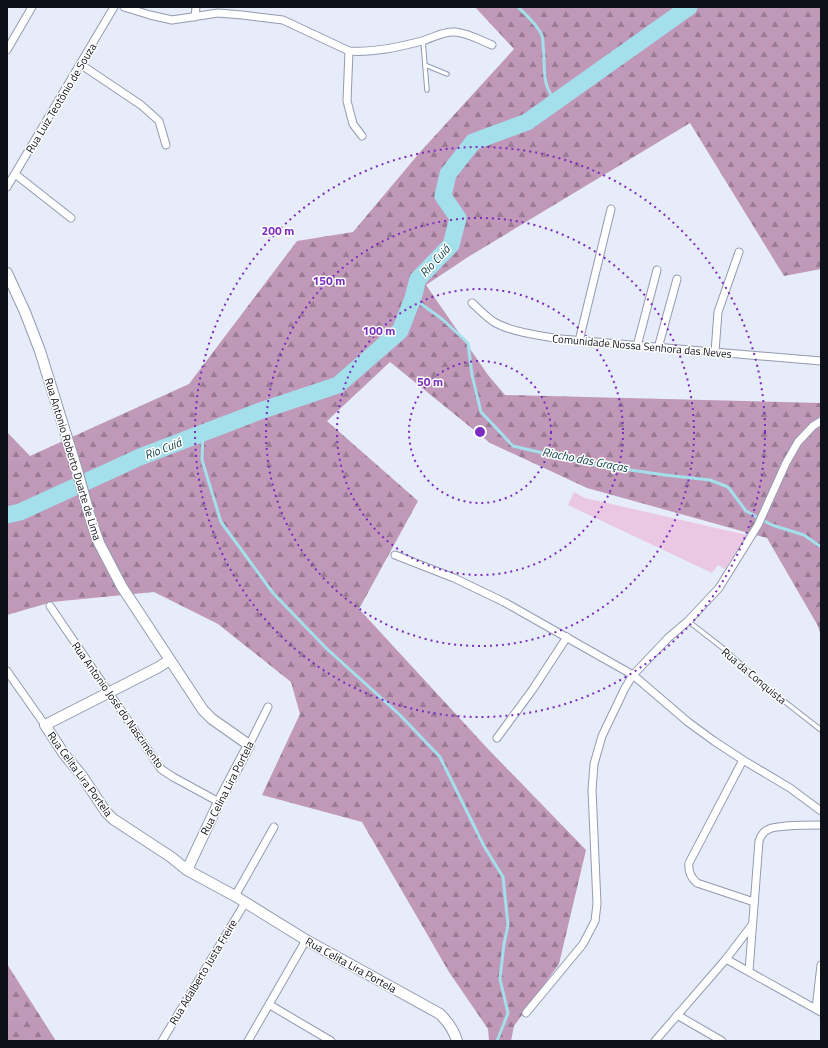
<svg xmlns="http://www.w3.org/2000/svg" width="828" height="1048" viewBox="0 0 828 1048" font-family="'Titillium Web',sans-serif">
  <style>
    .forest { fill: url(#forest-firs) }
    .pitch { fill: #eac8e3 }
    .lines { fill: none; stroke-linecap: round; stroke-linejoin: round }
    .stream { stroke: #a4dfec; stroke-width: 3 }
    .river { stroke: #a4dfec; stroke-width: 17 }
    .service-casing { stroke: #939ab2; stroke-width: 5.5 }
    .minor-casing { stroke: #939ab2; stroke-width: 9 }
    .secondary-casing { stroke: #939ab2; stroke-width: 12 }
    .service { stroke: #fff; stroke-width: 3.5 }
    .minor { stroke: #fff; stroke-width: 7 }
    .secondary { stroke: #fff; stroke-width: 10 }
    .ring { fill: none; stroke: #7b2cbf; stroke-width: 2; stroke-dasharray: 2 4 }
    .labels { text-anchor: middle; stroke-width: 3; stroke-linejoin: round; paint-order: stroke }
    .street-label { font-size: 11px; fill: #0d1018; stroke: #fff }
    .water-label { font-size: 12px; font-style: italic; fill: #10444e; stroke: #fff }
    .centre { fill: #7b2cbf; stroke: #fff; stroke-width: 2 }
    .ring-label { font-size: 12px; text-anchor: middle; font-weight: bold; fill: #7b2cbf; stroke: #fff; stroke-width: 3; stroke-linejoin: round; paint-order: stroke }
  </style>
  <defs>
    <pattern id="forest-firs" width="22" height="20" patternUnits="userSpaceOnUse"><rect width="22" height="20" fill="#c099b8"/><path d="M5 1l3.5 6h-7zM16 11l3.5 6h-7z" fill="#9a7b95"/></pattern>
  </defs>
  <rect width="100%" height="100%" fill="#e7ecfb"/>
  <g class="forest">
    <polygon points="475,7 821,7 821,269 784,276 690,123 468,257 426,285 488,375 505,395 821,403 821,637 818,626 767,538 587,488 490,443 390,362 327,421 418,501 359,609 488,749 586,850 559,964 514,1026 511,1041 489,1041 488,1029 449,972 362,822 262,795 300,714 291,682 218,624 154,592 52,602 7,615 7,432 30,456 189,384 297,241 353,232 421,151 514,49"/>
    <polygon points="7,964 56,1041 7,1041"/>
  </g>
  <polygon class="pitch" points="574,492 585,498 747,535 725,569 718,565 712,573 568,505"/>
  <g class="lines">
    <g class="stream">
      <path d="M518,7c8,8 20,18 24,29 1,2 1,6 1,9 3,21 -3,39 13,56"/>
      <polyline points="413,298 442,319 468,343 472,375 481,412 513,446 589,464 665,475 710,480 728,487 746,511 772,525 804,535 821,547"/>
      <polyline points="203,433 202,460 221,522 273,593 326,648 400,715 440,757 484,846 503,877 508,925 504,944 500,979 508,1013 497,1041"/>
    </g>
    <polyline class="river" points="7,515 20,512 140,457 260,411 338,385 400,331 413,298 418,279 451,245 458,218 443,196 448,174 473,142 527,122 689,7"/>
    <defs>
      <g id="service">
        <polyline points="423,41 427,90"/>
        <polyline points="425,65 447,74"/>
        <polyline points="688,621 724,649 766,687 821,730"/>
      </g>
      <g id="minor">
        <path d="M124,7l26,8 22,5 46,-7 24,2 41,5 66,31c24,2 50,-4 73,-10 11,-3 21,-10 33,-9 13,1 25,8 37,13"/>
        <polyline points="195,17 196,7"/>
        <polyline points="7,50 32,7"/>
        <polyline points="349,51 347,101 353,124 362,136"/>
        <polyline points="80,64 141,105 159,121 166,145"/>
        <polyline points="15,174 71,218"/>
        <polyline points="7,187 114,7"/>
        <path d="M472,303c7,6 14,14 22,19 17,10 47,14 67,17l260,22"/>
        <polyline points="579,341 611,209"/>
        <polyline points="637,346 657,270"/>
        <polyline points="658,348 677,279"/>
        <polyline points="715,352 718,312 739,252"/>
        <polyline points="395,555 454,578 504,602 633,675 688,722 714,741 743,760 790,788 821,811"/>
        <polyline points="50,606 161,769 173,777 219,802"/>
        <polyline points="7,671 45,725"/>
        <polyline points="497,738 533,689 567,637"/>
        <polyline points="249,745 268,707"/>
        <path d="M743,760l-54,103c-1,8 1,14 8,20l57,19"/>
        <polyline points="235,896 274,827"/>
        <polyline points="726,959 821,1012"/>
        <path d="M749,971l10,-130c2,-6 5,-10 10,-12 9,-4 40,-4 52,-4"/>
        <polyline points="270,1005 331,1041"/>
        <polyline points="816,1009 821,965"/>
        <polyline points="526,1013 583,944 595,921 597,904 592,790 594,764 602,736 625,688 633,675 668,638 688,621 719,588 758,525 786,463 798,442 813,426 821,421"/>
        <polyline points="677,1015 722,1041"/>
        <polyline points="162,1041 245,903"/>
        <polyline points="248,1041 306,940"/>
        <polyline points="655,1041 726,959 752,925"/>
      </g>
      <g id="secondary">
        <polyline points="7,273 25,312 40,351 77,470 90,517 99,543 122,587 203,710 212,719 249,745 219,802 187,870"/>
        <path d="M170,660l-13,8 -112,57 19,29 18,22 24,36 7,7 58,38 16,13 48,26 71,44 134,74c8,8 14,16 17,27"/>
      </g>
    </defs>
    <use href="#service" class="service-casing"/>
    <use href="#minor" class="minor-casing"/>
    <use href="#secondary" class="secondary-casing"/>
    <use href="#service" class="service"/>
    <use href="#minor" class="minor"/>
    <use href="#secondary" class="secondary"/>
  </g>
  <g class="ring">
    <circle cx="480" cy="432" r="71"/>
    <circle cx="480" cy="432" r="143"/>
    <circle cx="480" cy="432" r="214"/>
    <circle cx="480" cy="432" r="285"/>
  </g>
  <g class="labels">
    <g class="street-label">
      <text transform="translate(61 98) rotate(-59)" y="4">Rua Luiz Teotônio de Souza</text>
      <text transform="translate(642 346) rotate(5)" y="4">Comunidade Nossa Senhora das Neves</text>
      <text transform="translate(73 459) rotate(73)" y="4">Rua Antonio Roberto Duarte de Lima</text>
      <text transform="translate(754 676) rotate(40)" y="4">Rua da Conquista</text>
      <text transform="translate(118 705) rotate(55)" y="4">Rua Antonio José do Nascimento</text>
      <text transform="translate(80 774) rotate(54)" y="4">Rua Celita Lira Portela</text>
      <text transform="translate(227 788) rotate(-63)" y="4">Rua Celina Lira Portela</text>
      <text transform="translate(351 965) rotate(29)" y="4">Rua Celita Lira Portela</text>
      <text transform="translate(203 972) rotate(-59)" y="4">Rua Adalberto Justa Freire</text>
    </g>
    <g class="water-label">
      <text transform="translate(435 261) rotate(-47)" y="4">Rio Cuiá</text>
      <text transform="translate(163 449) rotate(-21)" y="4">Rio Cuiá</text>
      <text transform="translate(585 460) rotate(11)" y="4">Riacho das Graças</text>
    </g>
  </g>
  <circle cx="480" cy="432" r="6" class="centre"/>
  <g class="ring-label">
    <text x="278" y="235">200 m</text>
    <text x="329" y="285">150 m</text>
    <text x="379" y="335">100 m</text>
    <text x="430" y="386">50 m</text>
  </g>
  <rect width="828" height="1048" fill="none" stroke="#0d1018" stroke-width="16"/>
</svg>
